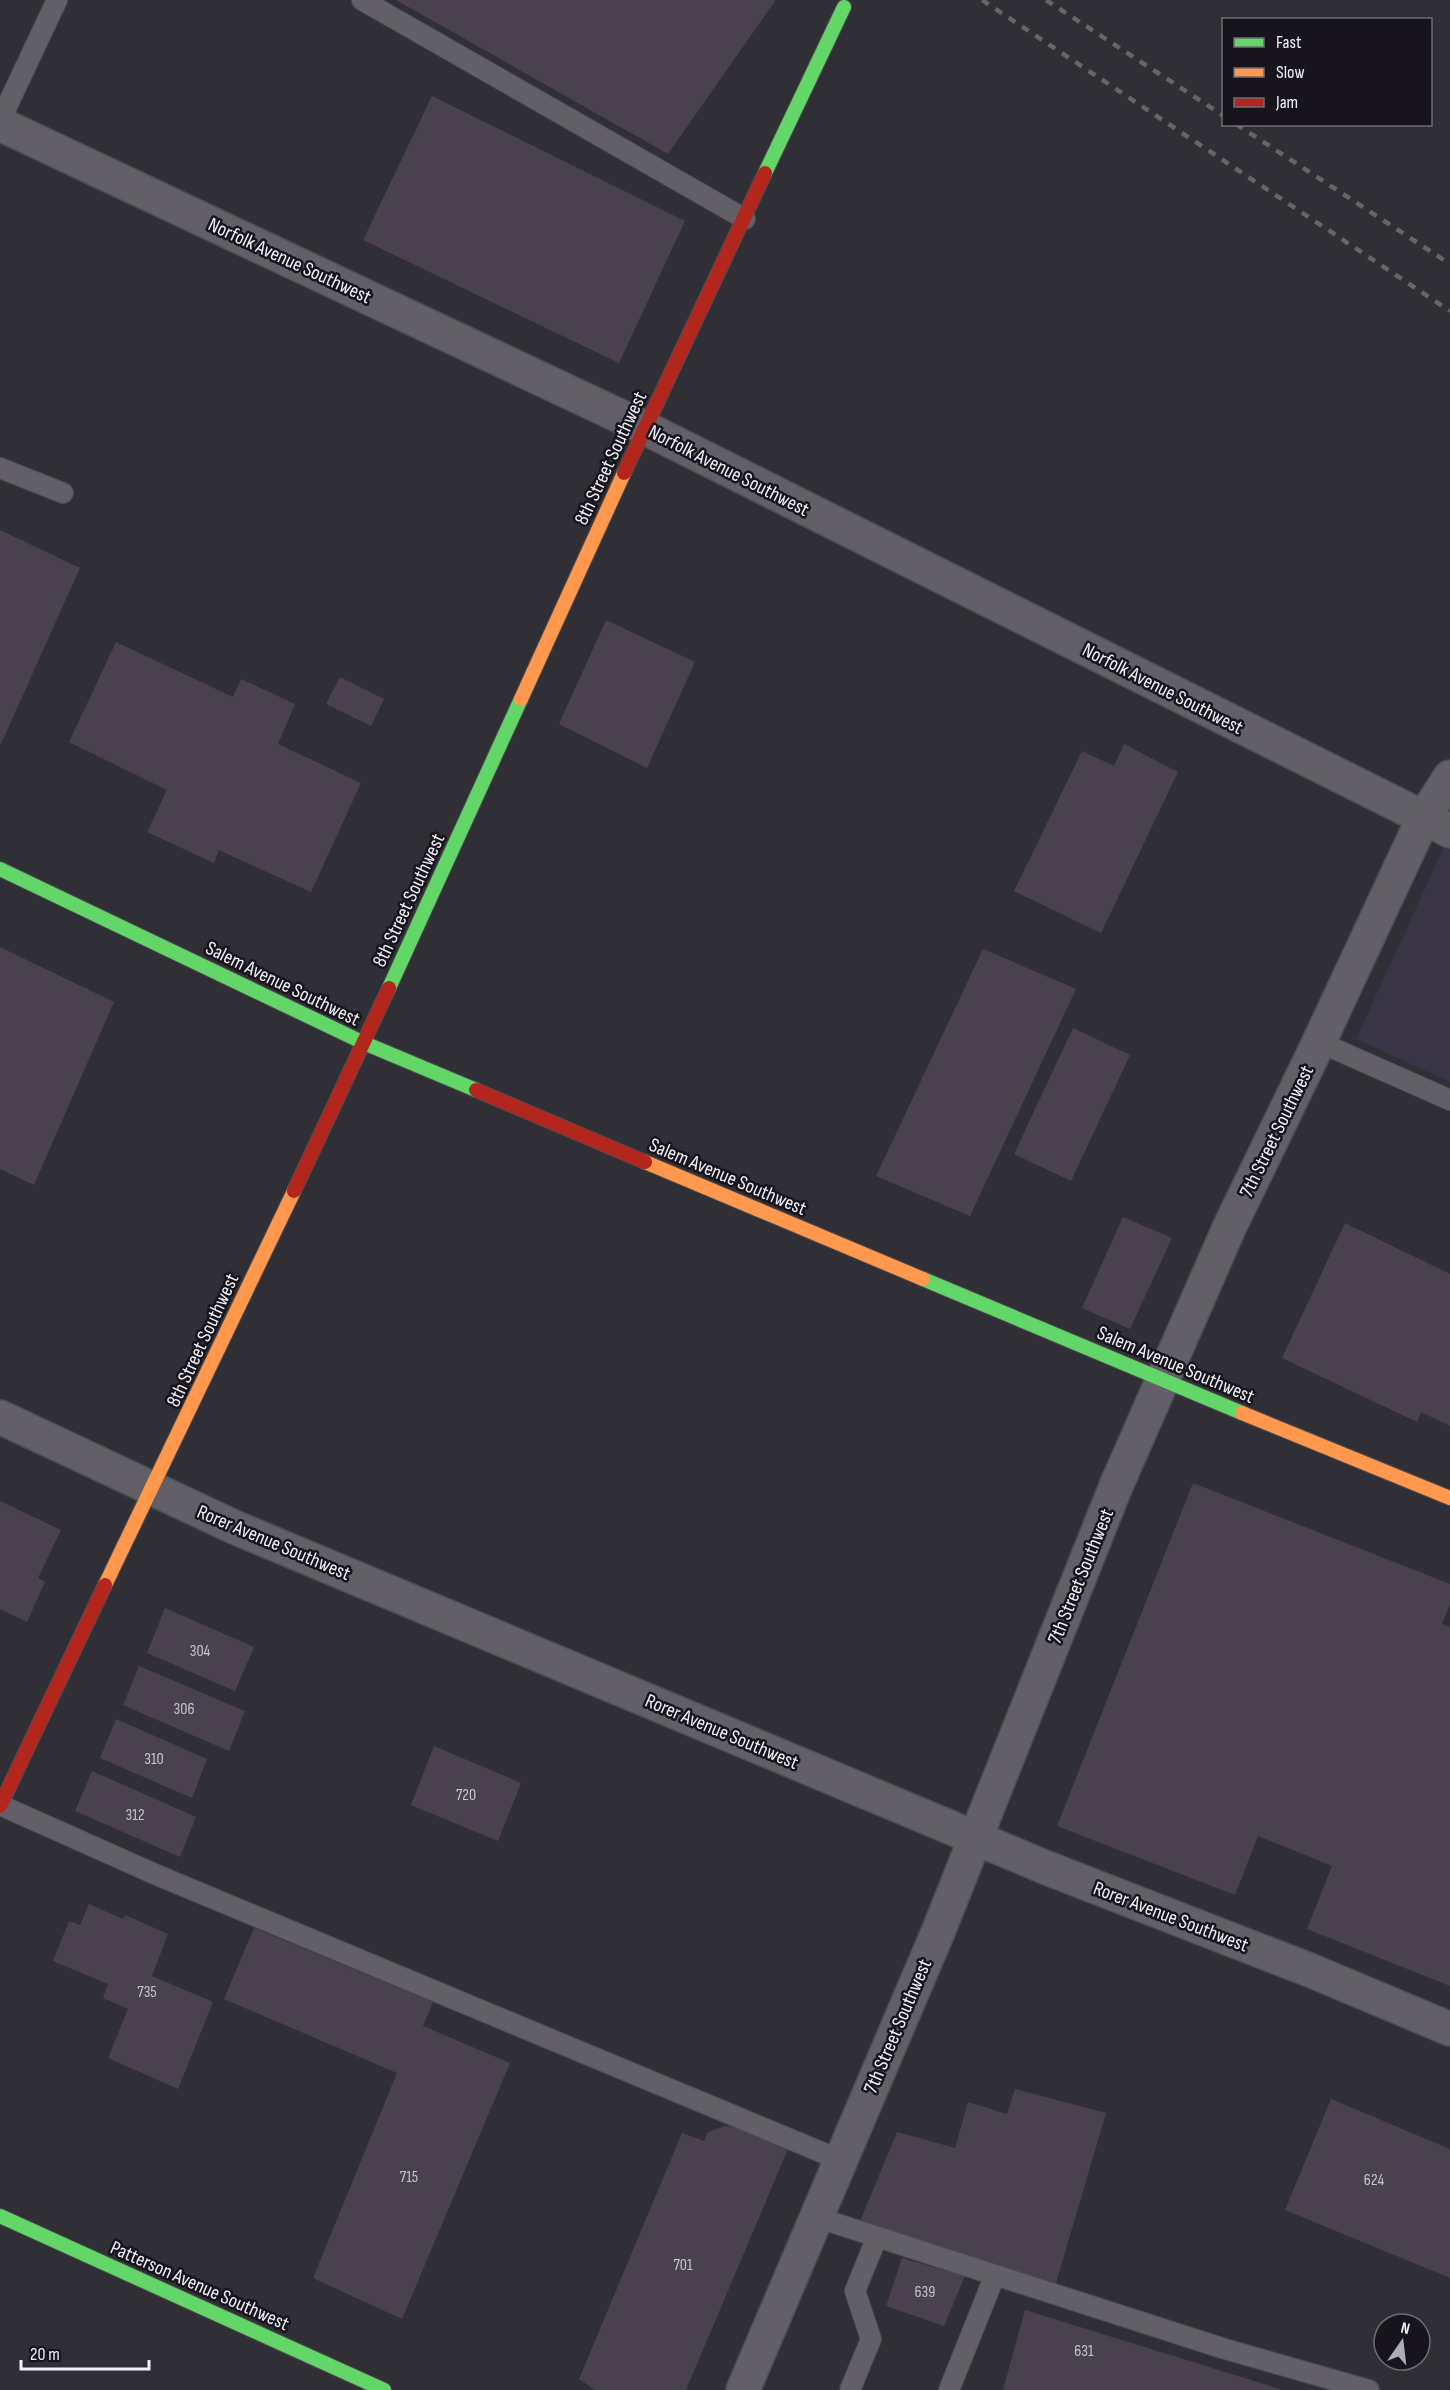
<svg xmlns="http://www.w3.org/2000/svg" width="1450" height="2390" viewBox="0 0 1450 2390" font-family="'Sofia Sans Condensed',sans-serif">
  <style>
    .built { fill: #393446 }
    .building { fill: #49424e }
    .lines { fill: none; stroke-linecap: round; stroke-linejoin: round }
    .lane-casing { stroke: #4c4b52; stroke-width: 22 }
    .street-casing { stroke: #4c4b52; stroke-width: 36 }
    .fast-casing { stroke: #4c4b52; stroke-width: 16 }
    .slow-casing { stroke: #4c4b52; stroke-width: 16 }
    .jam-casing { stroke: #4c4b52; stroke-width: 16 }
    .lane { stroke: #626066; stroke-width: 20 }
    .street { stroke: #626066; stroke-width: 33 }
    .fast { stroke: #63d668; stroke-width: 14 }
    .slow { stroke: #ff974d; stroke-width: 14 }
    .jam { stroke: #b3261e; stroke-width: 14 }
    .rail { stroke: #66656a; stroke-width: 4.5; stroke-dasharray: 8 8; stroke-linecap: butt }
    .labels { text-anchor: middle; stroke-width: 5; stroke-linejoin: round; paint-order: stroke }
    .number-label { font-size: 16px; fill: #c8c4ce }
    .street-label { font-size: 20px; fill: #f2eff8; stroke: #17151b }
  </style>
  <rect width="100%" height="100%" fill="#302f36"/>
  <polygon class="built" points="1450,834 1450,1082 1356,1039"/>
  <g class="building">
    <polygon points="396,0 773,0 775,1 668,154"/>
    <polygon points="432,96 685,221 619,363 363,240"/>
    <polygon points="0,530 80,568 0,746"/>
    <polygon points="606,620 695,662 647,768 559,724"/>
    <polygon points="116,642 233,697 241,679 295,704 278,744 361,783 311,892 219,850 214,863 147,832 167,790 69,742"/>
    <polygon points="340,677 384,699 371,726 326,704"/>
    <polygon points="1124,744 1178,772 1101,933 1014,891 1082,751 1114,766"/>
    <polygon points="0,947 114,1002 34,1185 0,1169"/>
    <polygon points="983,949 1076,989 970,1216 876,1176"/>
    <polygon points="1073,1028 1130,1055 1071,1181 1014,1154"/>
    <polygon points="1123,1217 1172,1238 1130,1329 1082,1308"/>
    <polygon points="1345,1223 1450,1274 1450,1426 1421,1412 1417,1422 1282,1358"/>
    <polygon points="1193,1483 1450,1584 1450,1604 1442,1624 1450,1627 1450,1986 1307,1929 1332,1866 1258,1836 1235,1895 1057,1826"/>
    <polygon points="0,1501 61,1530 38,1578 45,1582 27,1622 0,1609"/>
    <polygon points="165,1608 254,1647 235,1691 147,1653"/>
    <polygon points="139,1666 245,1711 229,1751 123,1705"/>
    <polygon points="116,1719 207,1759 192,1798 100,1758"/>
    <polygon points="434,1746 521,1783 498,1841 411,1805"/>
    <polygon points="92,1771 196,1817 180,1857 75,1811"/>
    <polygon points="89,1904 123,1919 125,1915 168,1934 152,1976 213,2002 178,2089 108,2058 128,2009 103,1998 108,1984 53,1961 69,1921 80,1925"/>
    <polygon points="254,1928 433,2002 423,2026 510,2063 402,2319 313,2278 397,2073 224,1999"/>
    <polygon points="1015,2089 1106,2113 1056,2283 858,2226 897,2132 955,2148 968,2102 1007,2114"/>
    <polygon points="1331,2099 1450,2149 1450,2278 1285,2210"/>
    <polygon points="725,2126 736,2127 788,2149 686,2390 595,2390 579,2379 682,2133 704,2141 708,2132"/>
    <polygon points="902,2258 965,2276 944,2326 886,2306"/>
    <polygon points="1025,2310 1280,2389 1280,2390 1003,2390"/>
  </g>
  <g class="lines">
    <defs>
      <g id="lane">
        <polyline points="362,0 745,219"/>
        <polyline points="0,121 57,0"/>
        <polyline points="0,468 63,493"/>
        <polyline points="1319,1042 1450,1100"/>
        <polyline points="0,1805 157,1875 840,2160"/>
        <polyline points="816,2217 995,2275 949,2390"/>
        <polyline points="995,2275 1225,2349 1369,2390"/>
        <polyline points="850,2390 871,2339 855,2291 877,2237"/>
      </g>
      <g id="street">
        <polyline points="0,124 645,428 1450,831"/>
        <polyline points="0,1417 234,1527 1047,1868 1312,1971 1450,2029"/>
        <polyline points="743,2390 938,1932 1116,1486 1230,1226 1319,1042 1423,819 1450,777"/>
      </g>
      <g id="fast">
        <polyline points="765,173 844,7"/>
        <polyline points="0,869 364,1043 476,1090"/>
        <polyline points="389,988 521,699"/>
        <polyline points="923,1279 1242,1413"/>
        <polyline points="0,2216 384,2390"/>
      </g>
      <g id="slow">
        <polyline points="521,699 624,473"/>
        <polyline points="645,1162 923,1279"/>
        <polyline points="1242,1413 1450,1498"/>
        <polyline points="105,1585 294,1191"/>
      </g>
      <g id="jam">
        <polyline points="624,473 765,173"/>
        <polyline points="476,1090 645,1162"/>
        <polyline points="294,1191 389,988"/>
        <polyline points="0,1806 105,1585"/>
      </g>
    </defs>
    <use href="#lane" class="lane-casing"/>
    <use href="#street" class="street-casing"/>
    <use href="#fast" class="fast-casing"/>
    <use href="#slow" class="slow-casing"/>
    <use href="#jam" class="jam-casing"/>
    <use href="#lane" class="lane"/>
    <use href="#street" class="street"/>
    <use href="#fast" class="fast"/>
    <use href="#slow" class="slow"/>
    <use href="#jam" class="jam"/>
    <g class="rail">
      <polyline points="982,0 1450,311"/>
      <polyline points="1046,0 1224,116"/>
      <polyline points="1236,124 1450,264"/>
    </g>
  </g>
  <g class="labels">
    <g class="number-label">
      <text x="200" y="1656">304</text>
      <text x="184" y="1714">306</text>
      <text x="154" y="1764">310</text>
      <text x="466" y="1800">720</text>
      <text x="135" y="1820">312</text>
      <text x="147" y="1997">735</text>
      <text x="409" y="2182">715</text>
      <text x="1374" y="2185">624</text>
      <text x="683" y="2270">701</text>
      <text x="925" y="2297">639</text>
      <text x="1084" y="2356">631</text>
    </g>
    <g class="street-label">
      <text transform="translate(290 260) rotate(25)" y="7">Norfolk Avenue Southwest</text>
      <text transform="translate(610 458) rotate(-65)" y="7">8th Street Southwest</text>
      <text transform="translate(729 470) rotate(27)" y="7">Norfolk Avenue Southwest</text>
      <text transform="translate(1163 688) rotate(27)" y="7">Norfolk Avenue Southwest</text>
      <text transform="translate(408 900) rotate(-65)" y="7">8th Street Southwest</text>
      <text transform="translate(283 983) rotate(26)" y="7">Salem Avenue Southwest</text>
      <text transform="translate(1276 1131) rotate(-64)" y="7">7th Street Southwest</text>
      <text transform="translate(728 1176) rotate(23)" y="7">Salem Avenue Southwest</text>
      <text transform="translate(202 1340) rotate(-65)" y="7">8th Street Southwest</text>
      <text transform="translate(1176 1364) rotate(23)" y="7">Salem Avenue Southwest</text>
      <text transform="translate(274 1542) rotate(23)" y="7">Rorer Avenue Southwest</text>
      <text transform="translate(1080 1576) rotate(-68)" y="7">7th Street Southwest</text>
      <text transform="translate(722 1731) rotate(23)" y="7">Rorer Avenue Southwest</text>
      <text transform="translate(1171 1916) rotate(21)" y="7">Rorer Avenue Southwest</text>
      <text transform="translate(897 2026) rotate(-67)" y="7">7th Street Southwest</text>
      <text transform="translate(200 2285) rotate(24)" y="7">Patterson Avenue Southwest</text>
    </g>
  </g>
  <rect x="1222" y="18" width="210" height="108" fill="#17151b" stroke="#6f6c73" stroke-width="1.5"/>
  <rect x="1234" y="38" width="30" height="9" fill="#63d668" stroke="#6f6c73" stroke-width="1.5"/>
  <text x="1276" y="48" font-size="18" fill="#f2eff8">Fast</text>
  <rect x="1234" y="68" width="30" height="9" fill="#ff974d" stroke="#6f6c73" stroke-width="1.5"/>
  <text x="1276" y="78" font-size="18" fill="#f2eff8">Slow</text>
  <rect x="1234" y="98" width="30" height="9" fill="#b3261e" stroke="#6f6c73" stroke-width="1.5"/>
  <text x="1276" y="108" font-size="18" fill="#f2eff8">Jam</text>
  <g transform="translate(1402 2342) rotate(14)"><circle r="28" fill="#17151b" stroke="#6f6c73" stroke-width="1.5"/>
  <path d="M0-4.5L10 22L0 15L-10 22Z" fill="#aeacb4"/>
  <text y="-9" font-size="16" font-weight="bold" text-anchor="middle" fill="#f2eff8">N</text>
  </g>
  <path d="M21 2360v9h128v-9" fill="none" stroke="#f2eff8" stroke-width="3"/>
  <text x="30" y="2360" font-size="18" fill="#f2eff8" stroke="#17151b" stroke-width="4.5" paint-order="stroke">20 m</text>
</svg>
